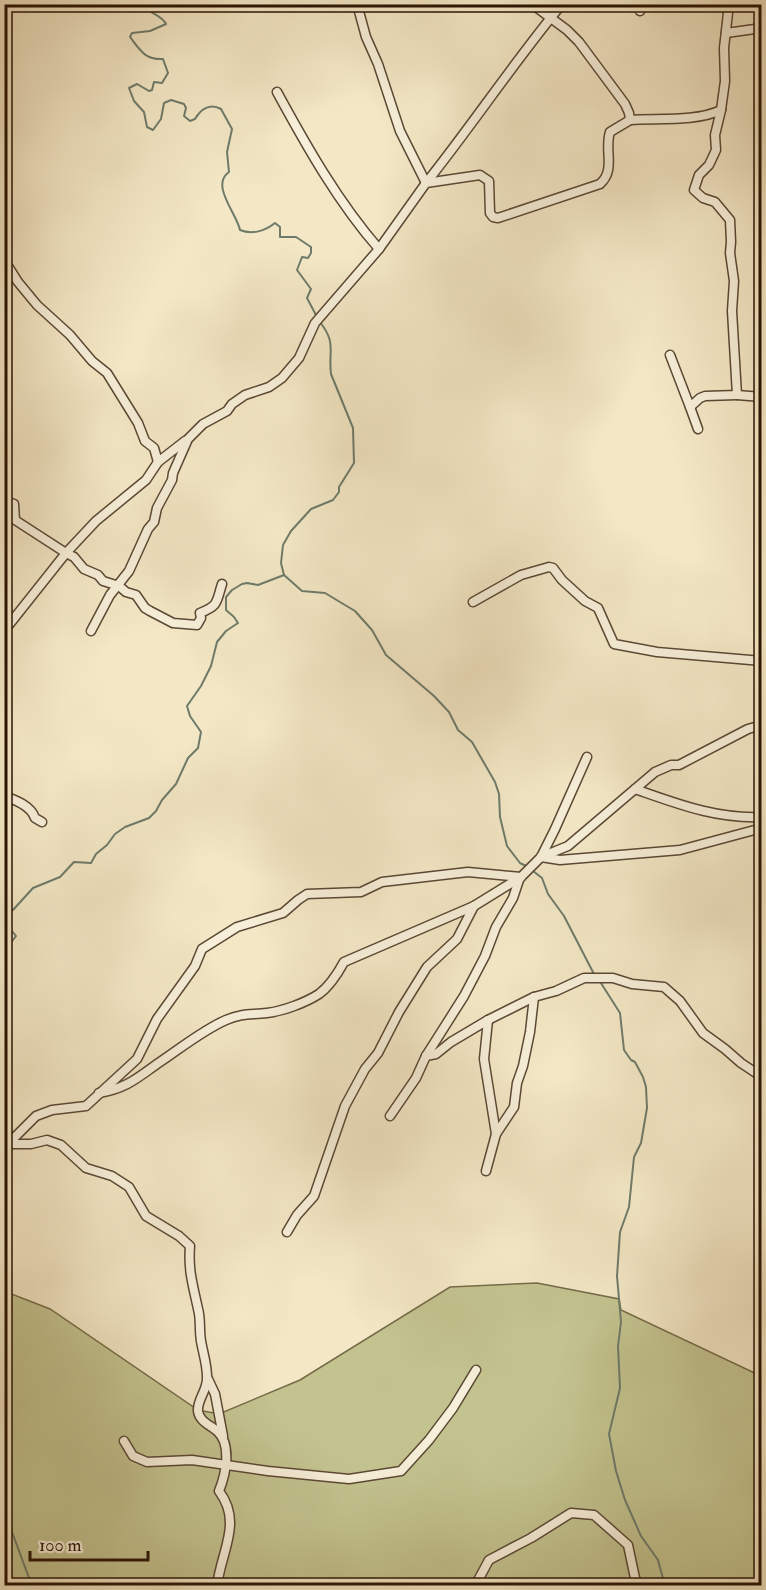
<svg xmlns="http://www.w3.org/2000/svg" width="766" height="1590" viewBox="0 0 766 1590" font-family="'IM FELL Double Pica',serif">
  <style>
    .green { fill: #c3c38f; stroke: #766b49; stroke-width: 1.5 }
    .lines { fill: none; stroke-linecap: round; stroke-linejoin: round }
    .stream { stroke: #6e7b6a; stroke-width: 2 }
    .street-casing { stroke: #5b4834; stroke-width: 11 }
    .street { stroke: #f7efd9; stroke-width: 8 }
  </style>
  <rect width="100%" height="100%" fill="#f3e7c5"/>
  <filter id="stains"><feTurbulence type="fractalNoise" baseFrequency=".00333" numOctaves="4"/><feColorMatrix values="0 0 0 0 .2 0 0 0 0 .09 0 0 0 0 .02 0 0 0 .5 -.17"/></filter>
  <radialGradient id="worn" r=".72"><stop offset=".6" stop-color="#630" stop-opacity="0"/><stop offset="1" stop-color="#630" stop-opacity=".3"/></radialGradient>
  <polygon class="green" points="537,1283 619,1299 621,1310 761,1376 761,1585 5,1585 4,1291 50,1309 198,1410 219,1414 300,1380 450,1287"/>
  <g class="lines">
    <g class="stream">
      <path d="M141,4c7,9 21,11 25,20l-16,7 -18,2 -2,4c10,13 15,23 33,22l5,14 -6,10 -8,-1 -2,8 -3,1 -12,-7 -8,4 5,13 10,11 3,15 6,3 8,-11 3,-16 7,-3 13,4 2,4 -2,8 6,5 5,-2c6,-10 15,-16 26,-10l11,20 -5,23 2,20c-19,13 8,42 11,58 12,5 25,1 35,-7l5,4v10h16l15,10v6l-3,5 -6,-1 -5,13 14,19 -4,9 10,19"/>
      <path d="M320,322c17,22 8,28 11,52l22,54 1,35 -15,24v5l-6,8 -22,9 -20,22 -8,14 -2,18 3,12 18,16 23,2 30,18 17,19 14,25 48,41 15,16 9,18 14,12 23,40 4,12 1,23 7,29 13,17 8,4 14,11 6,16 16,22 31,60"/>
      <polyline points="4,915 13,910 33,888 60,877 74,862 91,863 96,854 107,845 115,834 125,827 149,818 156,811 162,800 176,784 188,758 198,748 201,732 190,716 187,706 201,686 211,666 217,642 226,631 238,623 234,617 226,610 226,597 232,590 242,584 247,583 258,585 284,575"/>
      <polyline points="4,921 16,936 10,944 4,946"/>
      <polyline points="599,980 620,1013 624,1050 631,1060 635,1062 643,1077 646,1087 647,1108 641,1143 634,1157 629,1207 620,1232 617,1276 621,1322 618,1346 620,1388 609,1434 616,1471 625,1500 641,1536 658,1560 665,1586"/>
      <polyline points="4,1482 12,1532 32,1586"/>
    </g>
    <defs>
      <g id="street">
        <path d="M357,4l9,33 12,27 22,67 26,52c47,-59 88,-121 136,-179"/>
        <path d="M532,4l35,26 12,12 46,62 4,9 1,7c28,-2 66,2 91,-10l4,-29 -1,-33 5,-44"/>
        <polyline points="640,11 642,4"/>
        <polyline points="726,33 762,28"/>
        <path d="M277,92c30,55 61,110 102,157l47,-66 54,-8 9,6 1,32 3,4 5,1 102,-34c16,-14 4,-34 10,-52l20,-12"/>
        <polyline points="4,260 18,282 37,305 70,335 92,361 107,373 138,423 145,441 154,448 158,462"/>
        <polyline points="670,355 690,407 700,398 705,396 737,395 732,311 734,281 730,253 731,242 730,220 715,202 703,198 694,190 699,175 709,165 716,150 715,135 721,110"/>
        <polyline points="737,395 762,397"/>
        <polyline points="690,407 698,429"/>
        <polyline points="4,500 14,504 15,520 66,553 96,521 146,480 158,462 185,441"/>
        <polyline points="473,602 521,575 549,567 553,568 562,580 585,601 598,608 614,644 657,652 762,661"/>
        <path d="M4,631l62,-78 8,4 10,12 14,6 5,6 16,5 7,6 10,3 9,13 5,3 23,12 24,2 4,-7 -1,-5c19,-8 16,-10 22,-29"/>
        <polyline points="91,631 110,595 129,571 148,529 154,522 157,508 172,480 173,473 188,439 203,424 227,411 232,404 245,395 269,387 282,378 299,358 315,323 379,249"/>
        <path d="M635,789c43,15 81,30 127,28"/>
        <path d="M4,796c12,4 27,10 31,22l7,4"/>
        <polyline points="541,857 568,846 655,772 671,765 679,765 748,729 762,725"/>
        <polyline points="541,857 560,860 680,850 762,828"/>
        <polyline points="426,1056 436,1054 451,1042 488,1020 534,997 556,991 584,978 613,978 632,984 664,987 680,1001 703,1033 725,1049 741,1063 762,1077"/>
        <path d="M99,1093c29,-5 39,-16 61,-31 21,-14 43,-32 66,-42 16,-7 25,-5 41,-7 16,-2 38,-10 52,-19 11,-8 19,-21 25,-32l130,-56 47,-29 20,-20 14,-28 32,-72"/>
        <polyline points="390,1116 416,1078 426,1056 464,996 485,956 496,927 513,898 520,877"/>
        <polyline points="496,1134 514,1107 517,1083 523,1066 530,1032 534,997"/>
        <path d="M7,1144h24l16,-4 14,5 25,23 26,8 17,11 17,29 33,20 11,10c-2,25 3,39 8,63 3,10 1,21 3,32 2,12 6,23 6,36 1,13 -10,22 -9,34 1,10 12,14 19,20 15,13 9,43 2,60 24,32 2,60 -2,95"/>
        <polyline points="8,1144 36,1116 52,1110 86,1106 137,1059 157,1019 195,966 202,949 237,927 283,913 298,900 307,894 361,892 382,882 468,872 521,877"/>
        <polyline points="486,1171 496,1134 484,1059 488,1020"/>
        <polyline points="287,1232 297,1215 314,1196 345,1106 365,1069 378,1053 399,1012 427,967 457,939 474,906"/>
        <polyline points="208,1379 215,1394 223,1436"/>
        <polyline points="124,1441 133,1456 147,1462 192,1460 268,1471 349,1479 401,1471 429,1440 453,1408 476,1370"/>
        <polyline points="475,1586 489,1560 531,1538 571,1513 594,1515 628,1545 635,1578 639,1586"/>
      </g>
    </defs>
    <use href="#street" class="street-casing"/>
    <use href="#street" class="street"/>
  </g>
  <rect width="766" height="1590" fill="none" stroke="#f3e7c5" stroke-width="24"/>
  <rect x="6" y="6" width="754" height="1578" fill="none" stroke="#281303" stroke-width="3"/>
  <rect x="12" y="12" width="742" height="1566" fill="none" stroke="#281303" stroke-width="1.5"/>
  <path d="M30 1551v9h118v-9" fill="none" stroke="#281303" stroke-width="3"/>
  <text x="39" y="1551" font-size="18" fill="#281303" stroke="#f7efd9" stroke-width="4.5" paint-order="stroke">100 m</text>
  <rect width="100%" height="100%" filter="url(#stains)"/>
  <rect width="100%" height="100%" fill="url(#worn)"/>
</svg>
